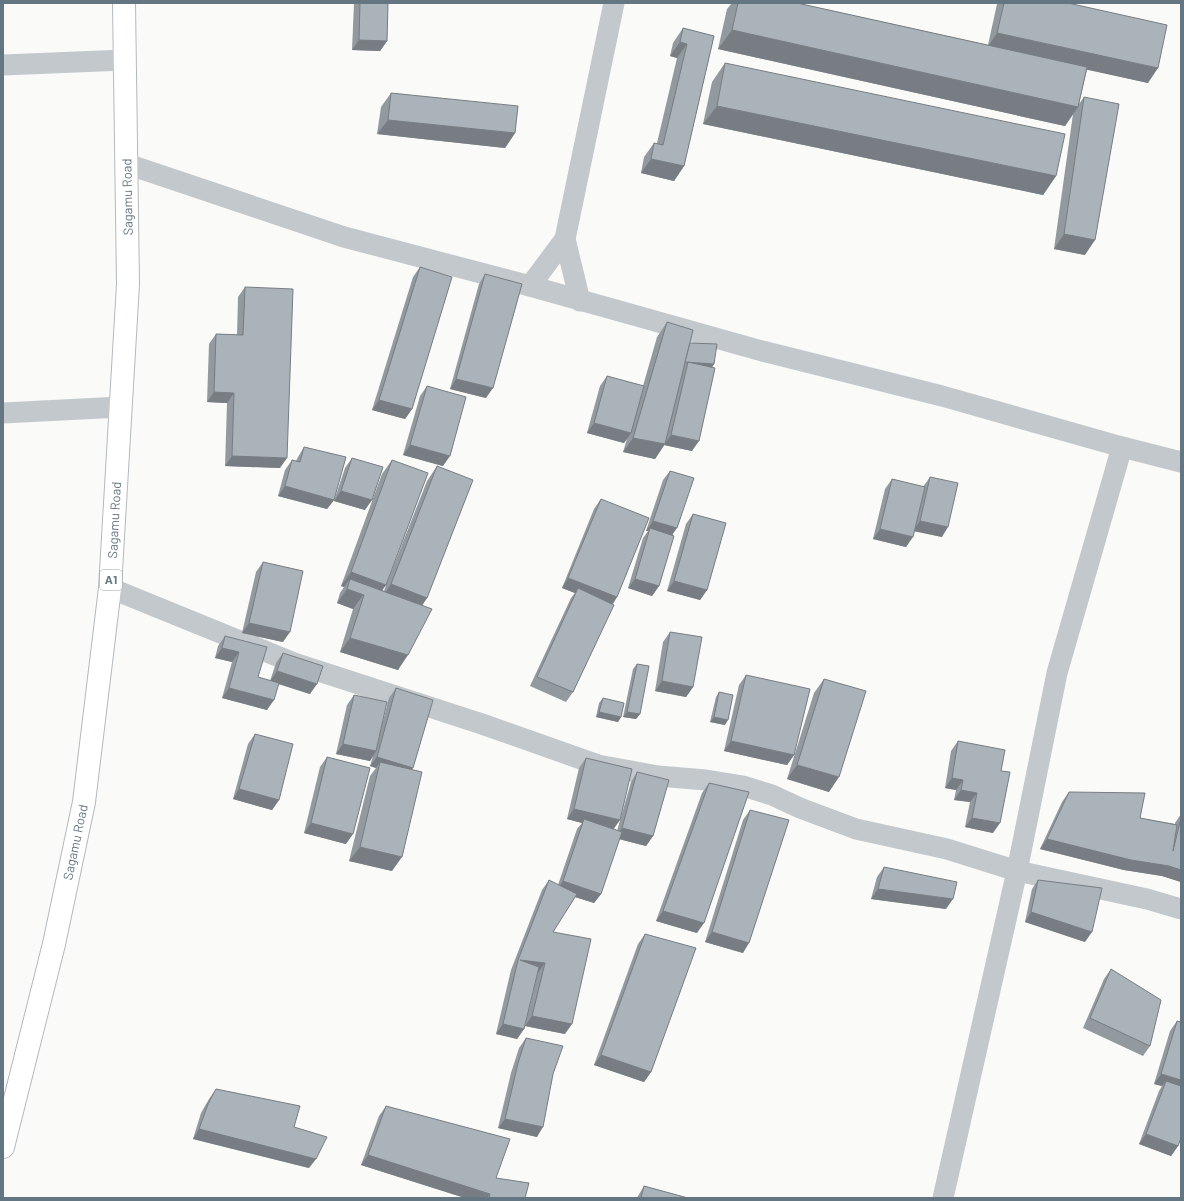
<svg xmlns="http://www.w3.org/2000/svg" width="1184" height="1201" viewBox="0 0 1184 1201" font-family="Barlow,sans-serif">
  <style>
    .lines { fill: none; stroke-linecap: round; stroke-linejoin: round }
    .highway-casing { stroke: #b4b9bd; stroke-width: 24 }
    .street { stroke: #c3c8cc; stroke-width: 21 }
    .highway { stroke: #fff; stroke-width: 22 }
    .wall { fill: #929a9f; fill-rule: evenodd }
    .shaded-wall { fill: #777d82 }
    .building { fill: #aab3b9; stroke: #777d82 }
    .labels { text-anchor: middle; stroke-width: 4; stroke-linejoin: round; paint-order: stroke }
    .shield { fill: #fff; stroke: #939fa8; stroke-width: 1 }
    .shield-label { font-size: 12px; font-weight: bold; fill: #657683 }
    .street-label { font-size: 13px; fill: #657683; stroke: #fff }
  </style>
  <rect width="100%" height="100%" fill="#fafaf8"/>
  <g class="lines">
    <defs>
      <polyline id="highway" points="3,1147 54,944 84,802 110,588 128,284 124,3"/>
    </defs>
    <use href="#highway" class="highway-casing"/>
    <g class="street">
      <polyline points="3,65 125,60"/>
      <polyline points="127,164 344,237 530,286 762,351 942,396 1122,447 1181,462"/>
      <polyline points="565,239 580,301"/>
      <polyline points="530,286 565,239 614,3"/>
      <polyline points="3,413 121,407"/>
      <polyline points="110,588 294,663 482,724 598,765 658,776 706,780 743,786 772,795 800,808 856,829 947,849 1017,871 1147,899 1181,909"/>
      <polyline points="943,1198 1017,871 1057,673 1122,447"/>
    </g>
    <use href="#highway" class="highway"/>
  </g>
  <g class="wall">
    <polygon points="354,3 388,3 387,41 380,51 352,50"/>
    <polygon points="732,3 797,3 988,45 997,4 998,3 1068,3 1148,83 1087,69 1079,104 1084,97 1085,255 1054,249 1073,114 1065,126 718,49 727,9"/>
    <polygon points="683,28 714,36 684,166 674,181 641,173 644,157 654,143 657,143 677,58 670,56 673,43"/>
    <polygon points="725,63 1056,176 1043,195 703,124 712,82"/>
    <polygon points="391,93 515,133 505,148 377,134 381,107"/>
    <polygon points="420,267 412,409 405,419 372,410 413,277"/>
    <polygon points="485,274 486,398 450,389 479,284"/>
    <polygon points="245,287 280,468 225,466 227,403 207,402 209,344 216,334 237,335 238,297"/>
    <polygon points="667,322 690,343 714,364 712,367 692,451 664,445 655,459 623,452 627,439 624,443 587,433 600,386 607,376 643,386 657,337"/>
    <polygon points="427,386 443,466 403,455 420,396"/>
    <polygon points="304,447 334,500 327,509 278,496 285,470 292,460 296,461 298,457"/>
    <polygon points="352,458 365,510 334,501 345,468"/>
    <path d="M392,460l-6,125 41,-104 10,-15 -10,132 -5,7 -24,65 -58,-18 13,-43 -16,-6 3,-10 4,-6 -3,-1 41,-112zM386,585l-2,6 -2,-1z"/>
    <polygon points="670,471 673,535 659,586 652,596 628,588 643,538 648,531 646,531 663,480"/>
    <polygon points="930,477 942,537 915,531 906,547 873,539 885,489 892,479 923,487"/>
    <polygon points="601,499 617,597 613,604 573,692 566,702 530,686 571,598 575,593 562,588 594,509"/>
    <polygon points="693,514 707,590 700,600 667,591 686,524"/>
    <polygon points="263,562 283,642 242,633 256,572"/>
    <polygon points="670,632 693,687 686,697 655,691 663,642"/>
    <polygon points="225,636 258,677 270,681 276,663 283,653 310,694 278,684 267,710 222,698 232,662 215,658 218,646"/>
    <polygon points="637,664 640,714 636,719 623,717 633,669"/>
    <polygon points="746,675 794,755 787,765 724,751 739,685"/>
    <polygon points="824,679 829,792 787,779 814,693"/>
    <polygon points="396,688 412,770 392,871 349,861 370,776 376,768 370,766 373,756 370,761 336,754 347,705 354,695 383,721 389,698"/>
    <polygon points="719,692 725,725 710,722 716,697"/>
    <polygon points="603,698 621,717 618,722 596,717 599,703"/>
    <polygon points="255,734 279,800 272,810 233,799 248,744"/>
    <polygon points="958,741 1001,771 993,833 965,827 970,802 954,800 956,790 945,788 951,751"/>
    <polygon points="327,757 346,844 304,833 320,767"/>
    <polygon points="586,758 613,829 617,831 631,782 637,772 653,836 646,846 619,839 601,894 594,903 575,897 553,932 565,1034 525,1026 538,973 524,1029 517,1039 496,1034 511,970 542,890 549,880 558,885 577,829 582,823 567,819 579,768"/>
    <polygon points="709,783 697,933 656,921 702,793"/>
    <polygon points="1069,792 1140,818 1175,824 1175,823 1181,814 1181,882 1162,876 1124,870 1040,849 1062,802"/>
    <polygon points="750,810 743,953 705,942 743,820"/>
    <polygon points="884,867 946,909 871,899 877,877"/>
    <polygon points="1038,880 1085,942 1025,922 1032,889"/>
    <polygon points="645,934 651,1072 644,1082 594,1065 638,944"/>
    <polygon points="1111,969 1150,1046 1143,1056 1083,1028 1104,979"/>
    <polygon points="1177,1021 1178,1146 1171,1156 1139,1144 1159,1091 1162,1086 1154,1084 1170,1031"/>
    <polygon points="526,1038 553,1074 537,1137 498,1128 511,1073 519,1048"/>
    <polygon points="216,1089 294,1127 309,1168 193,1139 201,1113 209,1099"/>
    <polygon points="386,1106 496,1178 525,1198 465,1198 361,1165 379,1116"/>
    <polygon points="644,1186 688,1198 637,1198 638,1196"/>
  </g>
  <g class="shaded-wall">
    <polygon points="732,30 1078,107 1065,126 718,49"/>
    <polygon points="997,33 1158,68 1148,83 987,48"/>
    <polygon points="359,40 387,41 380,51 352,50"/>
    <polygon points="680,42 687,44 677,58 670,56"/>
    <polygon points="717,106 1056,176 1043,195 703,124"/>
    <polygon points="388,120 515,133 505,148 377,134"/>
    <polygon points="651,159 684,166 674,181 641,173"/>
    <polygon points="1064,234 1095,240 1085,255 1054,249"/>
    <polygon points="687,362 714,364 711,369"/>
    <polygon points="456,379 493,388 486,398 450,389"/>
    <polygon points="214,392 234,393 227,403 207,402"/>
    <polygon points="379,400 412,409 405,419 372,410"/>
    <polygon points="594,423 631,433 624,443 587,433"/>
    <polygon points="671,435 699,441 692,451 664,445"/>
    <polygon points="633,438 665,444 655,459 623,452"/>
    <polygon points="410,445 450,456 443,466 403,455"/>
    <polygon points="232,456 287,458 280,468 225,466"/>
    <polygon points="285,486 334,500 327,509 278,496"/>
    <polygon points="341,491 372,500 365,510 334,501"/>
    <polygon points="653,521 677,528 670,538 650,528 648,531 646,531"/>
    <polygon points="920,521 948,527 942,537 913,531"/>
    <polygon points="880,529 913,537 906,547 873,539"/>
    <polygon points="351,572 386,585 376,599 363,595 353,609 337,603 347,589 350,579 344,587 341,586"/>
    <polygon points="568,578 617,597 610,607 578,588 575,593 562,588"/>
    <polygon points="635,579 659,586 652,596 628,588"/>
    <polygon points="674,581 707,590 700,600 667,591"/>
    <polygon points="391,584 427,598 417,613 381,599"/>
    <polygon points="249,623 290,632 283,642 242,633"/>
    <polygon points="350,638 408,655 398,670 340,652"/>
    <polygon points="222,648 239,652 232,662 215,658"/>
    <polygon points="277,671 317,684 310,694 270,681"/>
    <polygon points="662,681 693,687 686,697 655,691"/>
    <polygon points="229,688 274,700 267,710 222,698"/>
    <polygon points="599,712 621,717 618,722 596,717"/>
    <polygon points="627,712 640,714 636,719 623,717"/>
    <polygon points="714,717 728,720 725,725 710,722"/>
    <polygon points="731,741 794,755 787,765 724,751"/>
    <polygon points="343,744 376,751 370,761 336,754"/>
    <polygon points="377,757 413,768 406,777 380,762 376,768 370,766"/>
    <polygon points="797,765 839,777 829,792 787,779"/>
    <polygon points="952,778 963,780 956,790 945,788"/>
    <polygon points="239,789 279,800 272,810 233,799"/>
    <polygon points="961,790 977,793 970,802 954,800"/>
    <polygon points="574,809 620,820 613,830 584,819 582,823 567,819"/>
    <polygon points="972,818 1000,823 993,833 965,827"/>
    <polygon points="311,823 353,834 346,844 304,833"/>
    <polygon points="622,828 653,836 646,846 615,838"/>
    <polygon points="1047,839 1169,866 1181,870 1181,882 1162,876 1124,870 1040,849"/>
    <polygon points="360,847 402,857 392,871 349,861"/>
    <polygon points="563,881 601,894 594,903 556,891"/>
    <polygon points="878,889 953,899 946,909 871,899"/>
    <polygon points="663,911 704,923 697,933 656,921"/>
    <polygon points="1031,912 1092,932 1085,942 1025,922"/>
    <polygon points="712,932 749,943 743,953 705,942"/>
    <polygon points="520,960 545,963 538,973 516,970"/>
    <polygon points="532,1016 572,1024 565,1034 525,1026"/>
    <polygon points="503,1024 524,1029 517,1039 496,1034"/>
    <polygon points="601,1055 651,1072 644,1082 594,1065"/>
    <polygon points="1161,1074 1181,1080 1181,1092 1166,1081 1162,1086 1154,1084"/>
    <polygon points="505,1119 543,1127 537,1137 498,1128"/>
    <polygon points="199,1129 316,1159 309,1168 193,1139"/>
    <polygon points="1146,1134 1178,1146 1171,1156 1139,1144"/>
    <polygon points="368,1155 490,1194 487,1198 465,1198 361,1165"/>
  </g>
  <g class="building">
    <polygon points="360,3 388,3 387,41 359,40"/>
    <polygon points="738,3 797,3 1087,67 1078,107 732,30"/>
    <polygon points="1004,3 1068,3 1167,25 1158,68 997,33"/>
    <polygon points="683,28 714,36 684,166 651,159 654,143 663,145 687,44 680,42"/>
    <polygon points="725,63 1065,134 1056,176 717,106"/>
    <polygon points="391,93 518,106 515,133 388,120"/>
    <polygon points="1084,97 1119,104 1095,240 1064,234"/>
    <polygon points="420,267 452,277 412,409 379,400"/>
    <polygon points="485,274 522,284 493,388 456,379"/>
    <polygon points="245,287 293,289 287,458 232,456 234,393 214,392 216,334 243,335"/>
    <polygon points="667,322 693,330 665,444 633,438"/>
    <polygon points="690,343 717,344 714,364 685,362"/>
    <polygon points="688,362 715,368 699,441 671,435"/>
    <polygon points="607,376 644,386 631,433 594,423"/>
    <polygon points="427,386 466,397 450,456 410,445"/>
    <polygon points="304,447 346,457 334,500 285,486 292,460 300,462"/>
    <polygon points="352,458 383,467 372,500 341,491"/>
    <polygon points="392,460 428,473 386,585 351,572"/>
    <polygon points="437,466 473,480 427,598 391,584"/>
    <polygon points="670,471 694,478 677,528 653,521"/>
    <polygon points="930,477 958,483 948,527 920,521"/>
    <polygon points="892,479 925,487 913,537 880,529"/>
    <polygon points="601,499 649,518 617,597 568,578"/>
    <polygon points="693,514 726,523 707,590 674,581"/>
    <polygon points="650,528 674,536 659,586 635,579"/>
    <polygon points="263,562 303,571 290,632 249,623"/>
    <polygon points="350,579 432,609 408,655 350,638 364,595 347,589"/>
    <polygon points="578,588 614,605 573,692 537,677"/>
    <polygon points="670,632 702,637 693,687 662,681"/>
    <polygon points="225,636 267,647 258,677 279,683 274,700 229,688 239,652 222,648"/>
    <polygon points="283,653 323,666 317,684 277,671"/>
    <polygon points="637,664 649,666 640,714 627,712"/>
    <polygon points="746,675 810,689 794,755 731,741"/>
    <polygon points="824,679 866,691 839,777 797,765"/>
    <polygon points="396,688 433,700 413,768 377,757"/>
    <polygon points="719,692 733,695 728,720 714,717"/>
    <polygon points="354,695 387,702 376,751 343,744"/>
    <polygon points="603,698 624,703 621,717 599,712"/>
    <polygon points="255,734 293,744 279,800 239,789"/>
    <polygon points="958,741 1005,750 1001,771 1010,772 1000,823 972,818 977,793 961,790 963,780 952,778"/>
    <polygon points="327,757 370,768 353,834 311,823"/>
    <polygon points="586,758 632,769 620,820 574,809"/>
    <polygon points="380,762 422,772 402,857 360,847"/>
    <polygon points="637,772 669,780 653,836 622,828"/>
    <polygon points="709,783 749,792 704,923 663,911"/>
    <polygon points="1069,792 1145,793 1140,818 1177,825 1173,851 1181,818 1181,870 1169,866 1131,860 1047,839"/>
    <polygon points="750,810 789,820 749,943 712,932"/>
    <polygon points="584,819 622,832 601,894 563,881"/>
    <polygon points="884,867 957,882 953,899 878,889"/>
    <polygon points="549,880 577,894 553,932 591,939 572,1024 532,1016 545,963 520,960 539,967 524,1029 503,1024 518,960"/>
    <polygon points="1038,880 1102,888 1092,932 1031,912"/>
    <polygon points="645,934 696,948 651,1072 601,1055"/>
    <polygon points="1111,969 1161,1000 1150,1046 1090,1018"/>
    <polygon points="1177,1021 1181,1022 1181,1080 1161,1074"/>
    <polygon points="526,1038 563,1046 553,1074 543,1127 505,1119 518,1063"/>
    <polygon points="1166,1081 1181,1086 1181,1138 1178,1146 1146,1134"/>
    <polygon points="216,1089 300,1106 294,1127 327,1137 316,1159 199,1129 208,1104"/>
    <polygon points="386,1106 510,1139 496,1178 529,1183 525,1198 489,1198 490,1194 368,1155"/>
    <polygon points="644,1186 688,1198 641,1198"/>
  </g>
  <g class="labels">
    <rect class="shield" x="100" y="570" width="22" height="20" rx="3"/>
    <g class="shield-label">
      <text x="111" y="584">A1</text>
    </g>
    <g class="street-label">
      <text transform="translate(127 197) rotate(-91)" y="5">Sagamu Road</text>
      <text transform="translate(114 520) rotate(-87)" y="5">Sagamu Road</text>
      <text transform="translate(75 842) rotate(-78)" y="5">Sagamu Road</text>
    </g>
  </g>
  <rect width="1184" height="1201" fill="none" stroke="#657683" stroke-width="8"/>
</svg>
